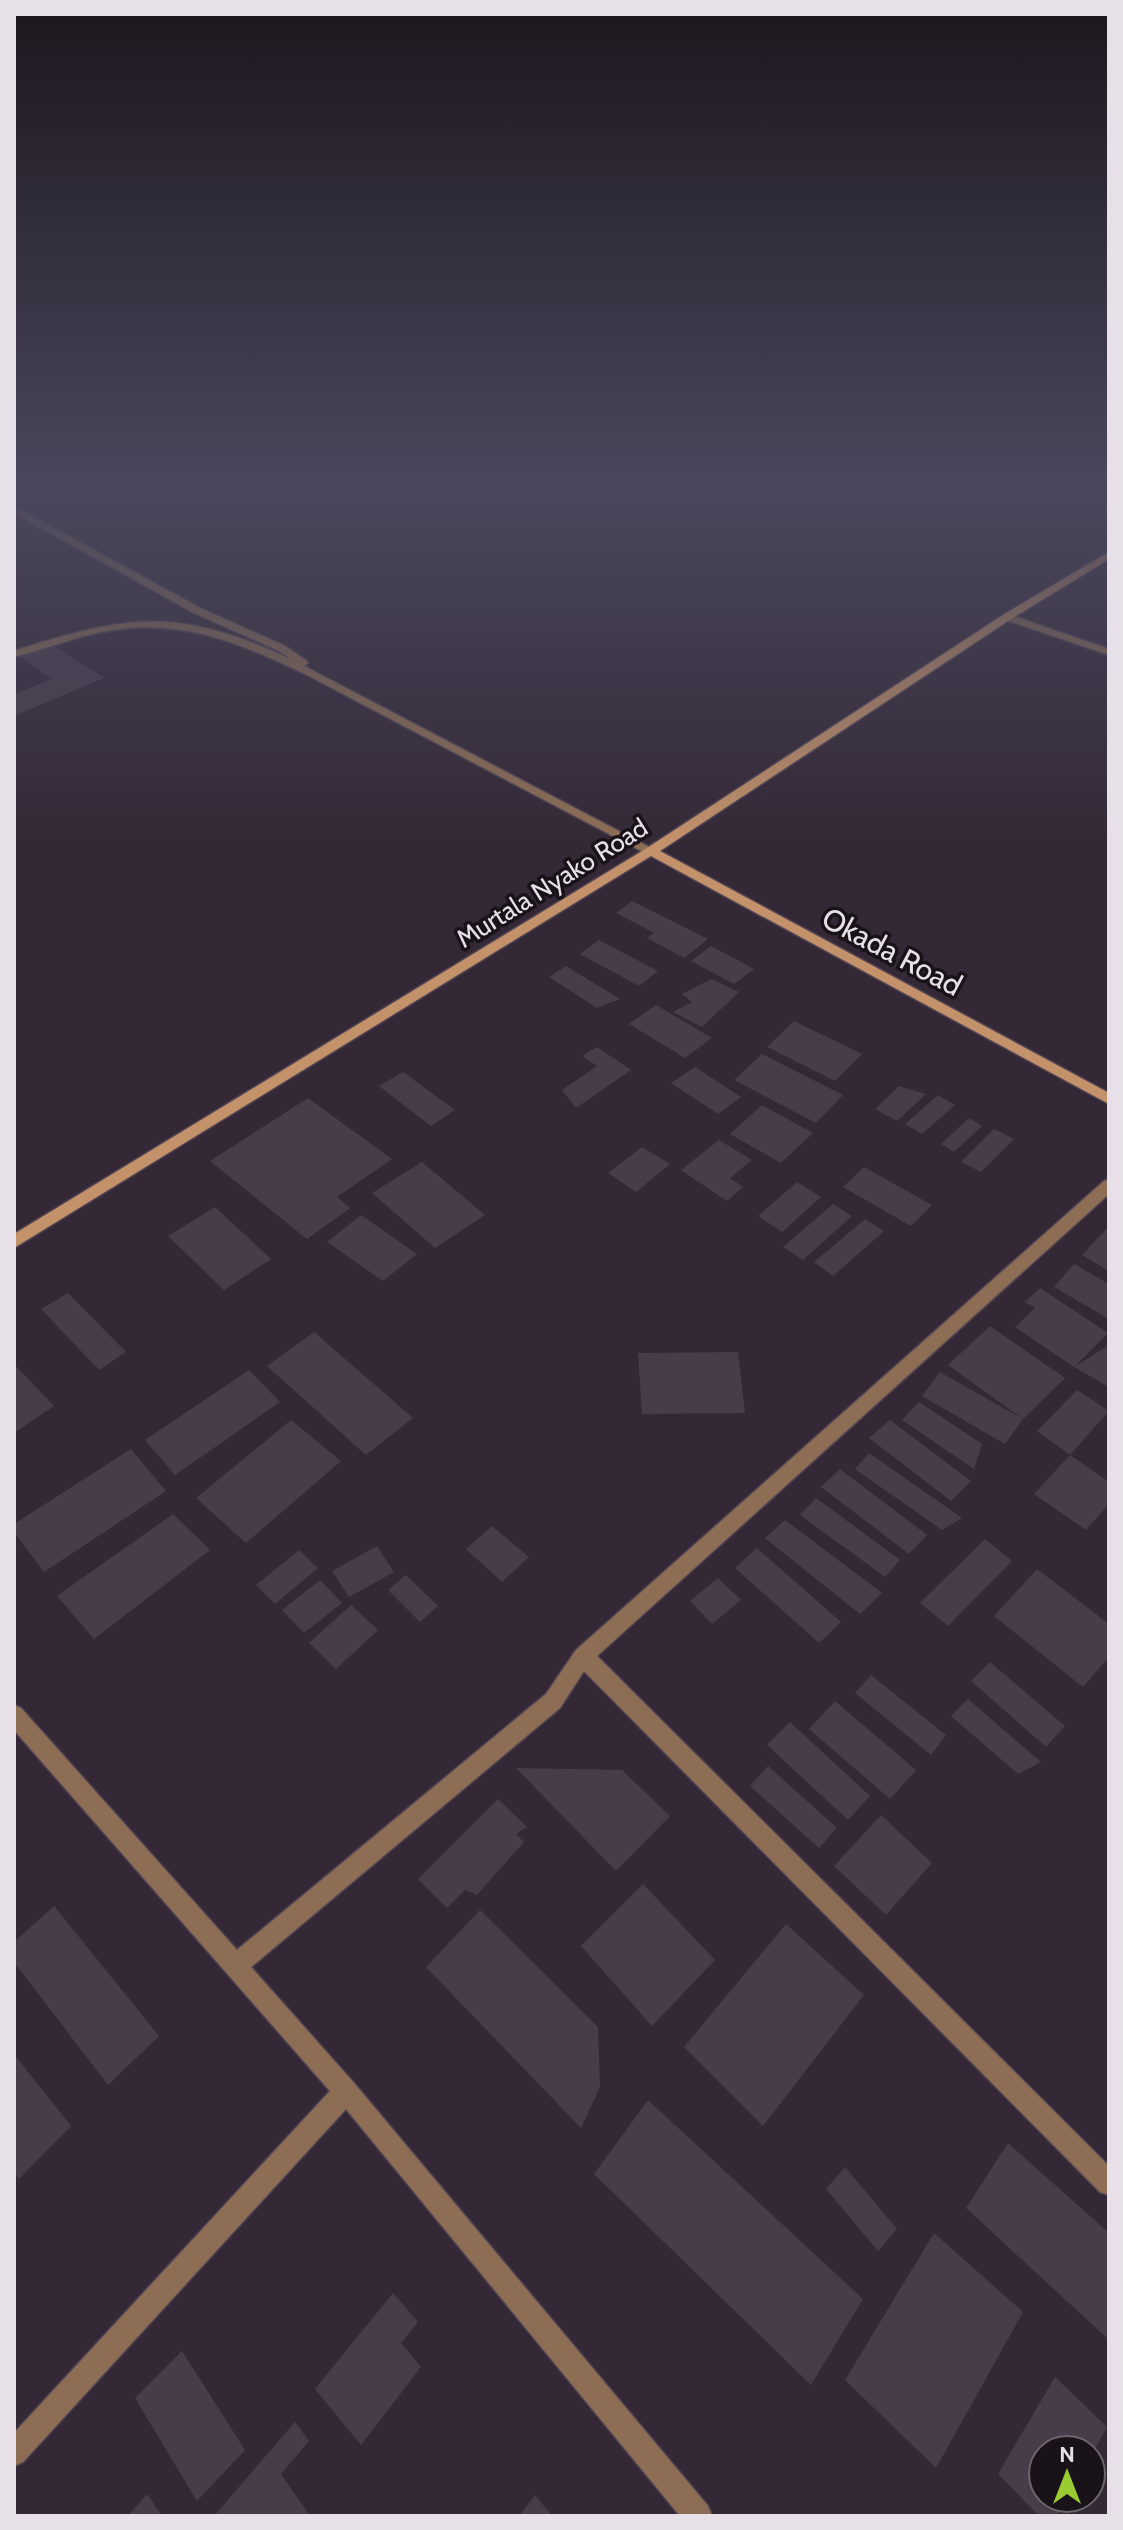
<svg xmlns="http://www.w3.org/2000/svg" width="1123" height="2530" viewBox="0 0 1123 2530" font-family="Cabin,sans-serif">
  <style>
    .building { fill: #493c4a }
    .lines { fill: none; stroke-linecap: round; stroke-linejoin: round }
    .street-casing { stroke: #514553; stroke-width: 3 }
    .secondary-casing { stroke: #514553; stroke-width: 3 }
    .street { fill: #8d6e55; fill-rule: evenodd }
    .secondary { fill: #c4926a; fill-rule: evenodd }
    .labels { text-anchor: middle; stroke-width: 7; stroke-linejoin: round; paint-order: stroke }
    .far-street-label { font-size: 26px; fill: #e8e0e9; stroke: #191319 }
    .street-label { font-size: 30px; fill: #e8e0e9; stroke: #191319 }
  </style>
  <rect width="100%" height="100%" fill="#342836"/>
  <g class="building">
    <polygon points="51,644 104,678 14,716 14,694 52,679 19,656"/>
    <polygon points="632,901 708,939 684,958 647,938 654,933 616,913"/>
    <polygon points="599,940 658,971 639,986 580,954"/>
    <polygon points="711,946 754,969 734,984 691,961"/>
    <polygon points="566,966 620,999 597,1008 549,977"/>
    <polygon points="711,979 739,992 702,1027 673,1012 692,1002 682,994"/>
    <polygon points="656,1005 712,1038 685,1058 629,1024"/>
    <polygon points="794,1021 862,1054 835,1081 767,1047"/>
    <polygon points="597,1047 631,1070 576,1108 562,1090 597,1066 582,1056"/>
    <polygon points="762,1054 843,1095 816,1123 734,1080"/>
    <polygon points="695,1067 741,1097 718,1114 671,1083"/>
    <polygon points="403,1072 455,1110 431,1126 379,1086"/>
    <polygon points="899,1086 926,1094 897,1121 875,1109"/>
    <polygon points="938,1095 955,1105 922,1134 905,1124"/>
    <polygon points="308,1098 392,1159 337,1197 350,1208 307,1239 210,1161"/>
    <polygon points="762,1105 813,1133 781,1163 730,1134"/>
    <polygon points="969,1118 982,1126 954,1152 941,1144"/>
    <polygon points="994,1129 1014,1139 981,1172 961,1162"/>
    <polygon points="719,1140 752,1160 730,1178 743,1187 727,1201 681,1170"/>
    <polygon points="642,1147 670,1164 636,1192 608,1173"/>
    <polygon points="422,1162 485,1215 435,1248 372,1193"/>
    <polygon points="864,1167 932,1205 911,1226 843,1187"/>
    <polygon points="797,1182 821,1197 782,1232 758,1216"/>
    <polygon points="833,1204 852,1216 803,1260 783,1247"/>
    <polygon points="215,1207 271,1259 224,1290 168,1236"/>
    <polygon points="361,1215 417,1254 383,1281 327,1242"/>
    <polygon points="865,1219 884,1231 833,1276 814,1262"/>
    <polygon points="1109,1226 1109,1271 1082,1255"/>
    <polygon points="1074,1264 1109,1284 1109,1319 1054,1287"/>
    <polygon points="1040,1288 1108,1333 1074,1367 1109,1345 1109,1387 1074,1367 1015,1327 1035,1308 1025,1302"/>
    <polygon points="68,1293 126,1352 99,1370 41,1309"/>
    <polygon points="990,1326 1065,1378 1023,1419 1005,1444 922,1396 940,1372 1023,1419 948,1365"/>
    <polygon points="314,1332 413,1418 366,1455 267,1366"/>
    <polygon points="738,1352 745,1413 642,1414 638,1353"/>
    <polygon points="14,1364 54,1406 14,1433"/>
    <polygon points="249,1370 280,1402 175,1475 145,1440"/>
    <polygon points="1077,1390 1109,1411 1070,1455 1109,1482 1109,1504 1086,1530 1034,1494 1070,1455 1037,1431"/>
    <polygon points="919,1402 982,1444 974,1469 902,1420"/>
    <polygon points="291,1420 341,1461 246,1543 196,1498"/>
    <polygon points="890,1420 971,1481 951,1501 869,1438"/>
    <polygon points="131,1449 166,1491 44,1572 14,1532 14,1524"/>
    <polygon points="869,1453 962,1518 942,1530 855,1469"/>
    <polygon points="840,1469 927,1535 909,1554 821,1487"/>
    <polygon points="816,1498 900,1560 885,1577 800,1515"/>
    <polygon points="173,1514 210,1550 94,1639 57,1596"/>
    <polygon points="785,1520 882,1593 860,1614 765,1538"/>
    <polygon points="492,1526 529,1557 502,1582 466,1549"/>
    <polygon points="985,1539 1012,1561 948,1626 920,1603"/>
    <polygon points="377,1546 394,1572 349,1597 332,1571"/>
    <polygon points="757,1548 841,1622 819,1643 735,1568"/>
    <polygon points="299,1550 318,1568 275,1604 256,1585"/>
    <polygon points="1037,1569 1109,1624 1109,1657 1083,1687 994,1616"/>
    <polygon points="406,1575 438,1606 420,1622 388,1590"/>
    <polygon points="718,1578 741,1600 712,1624 690,1601"/>
    <polygon points="320,1580 342,1603 304,1633 282,1610"/>
    <polygon points="351,1605 378,1630 336,1669 309,1643"/>
    <polygon points="990,1662 1065,1726 1046,1747 971,1681"/>
    <polygon points="871,1675 946,1735 931,1755 855,1693"/>
    <polygon points="968,1699 1041,1762 1018,1774 951,1716"/>
    <polygon points="835,1701 916,1770 890,1799 809,1729"/>
    <polygon points="790,1722 870,1796 848,1820 767,1745"/>
    <polygon points="768,1766 837,1828 819,1848 750,1786"/>
    <polygon points="516,1768 622,1770 670,1816 616,1871"/>
    <polygon points="498,1799 527,1827 516,1834 524,1842 477,1895 465,1890 447,1908 418,1879"/>
    <polygon points="881,1815 932,1863 886,1915 834,1866"/>
    <polygon points="643,1884 715,1960 652,2026 581,1946"/>
    <polygon points="54,1906 159,2036 108,2085 14,1962 14,1942"/>
    <polygon points="480,1910 598,2027 600,2087 581,2128 426,1967"/>
    <polygon points="786,1924 864,1995 763,2126 684,2047"/>
    <polygon points="14,2054 71,2126 19,2179 14,2173"/>
    <polygon points="648,2100 863,2299 811,2385 594,2174"/>
    <polygon points="1008,2143 1109,2233 1109,2340 966,2208"/>
    <polygon points="845,2167 897,2229 878,2251 826,2189"/>
    <polygon points="934,2233 1023,2312 936,2468 845,2380"/>
    <polygon points="393,2293 418,2322 401,2343 421,2367 361,2445 315,2389"/>
    <polygon points="182,2351 245,2450 197,2501 135,2398"/>
    <polygon points="1055,2377 1107,2427 1091,2456 1091,2450 1043,2450 1043,2498 1068,2498 1057,2516 1039,2516 998,2474"/>
    <polygon points="295,2422 309,2441 281,2474 310,2516 214,2516"/>
    <polygon points="147,2494 162,2516 128,2516"/>
    <polygon points="535,2495 552,2516 519,2516"/>
  </g>
  <g class="lines">
    <defs>
      <g id="street">
        <path d="M14,506l186,102 85,38 22,15 1,2 -4,3 353,185 -2,3h-8l-338,-178c-71,-34 -132,-61 -212,-43 -28,6 -55,17 -83,24v-6c117,-37 162,-44 277,8l-14,-9 -85,-38 -178,-99z"/>
        <polygon points="1007,614 1109,649 1109,655 1003,619 1003,615"/>
        <polygon points="1109,1179 1109,1194 597,1656 1109,2166 1109,2195 1100,2192 584,1671 560,1708 251,1967 354,2083 708,2506 712,2516 680,2516 346,2109 23,2462 14,2466 14,2433 330,2091 14,1730 14,1705 21,1708 237,1950 546,1694 576,1650 1104,1181"/>
      </g>
      <polygon id="secondary" points="1109,552 1109,559 1011,619 660,851 1109,1093 1109,1104 651,856 14,1248 14,1234 647,848 1003,615"/>
    </defs>
    <use href="#street" class="street-casing"/>
    <use href="#secondary" class="secondary-casing"/>
    <use href="#street" class="street"/>
    <use href="#secondary" class="secondary"/>
  </g>
  <linearGradient id="sky" x2="0" y2="1"><stop stop-color="#1d161e"/><stop offset="0.58" stop-color="#4a485d"/><stop offset="1" stop-color="#4a485d" stop-opacity="0"/></linearGradient>
  <rect width="1123" height="845" fill="url(#sky)"/>
  <g class="labels">
    <g class="far-street-label">
      <text transform="translate(552 883) rotate(-32)" y="9">Murtala Nyako Road</text>
    </g>
    <g class="street-label">
      <text transform="translate(892 952) rotate(28)" y="10">Okada Road</text>
    </g>
  </g>
  <rect width="1123" height="2530" fill="none" stroke="#e8e0e9" stroke-width="32"/>
  <g transform="translate(1067 2474)"><circle r="38" fill="#191319" stroke="#6c656c" stroke-width="2"/>
  <path d="M0-6L14 30L0 20L-14 30Z" fill="#9bcb32"/>
  <text y="-12" font-size="22" font-weight="bold" text-anchor="middle" fill="#e8e0e9">N</text>
  </g>
</svg>
